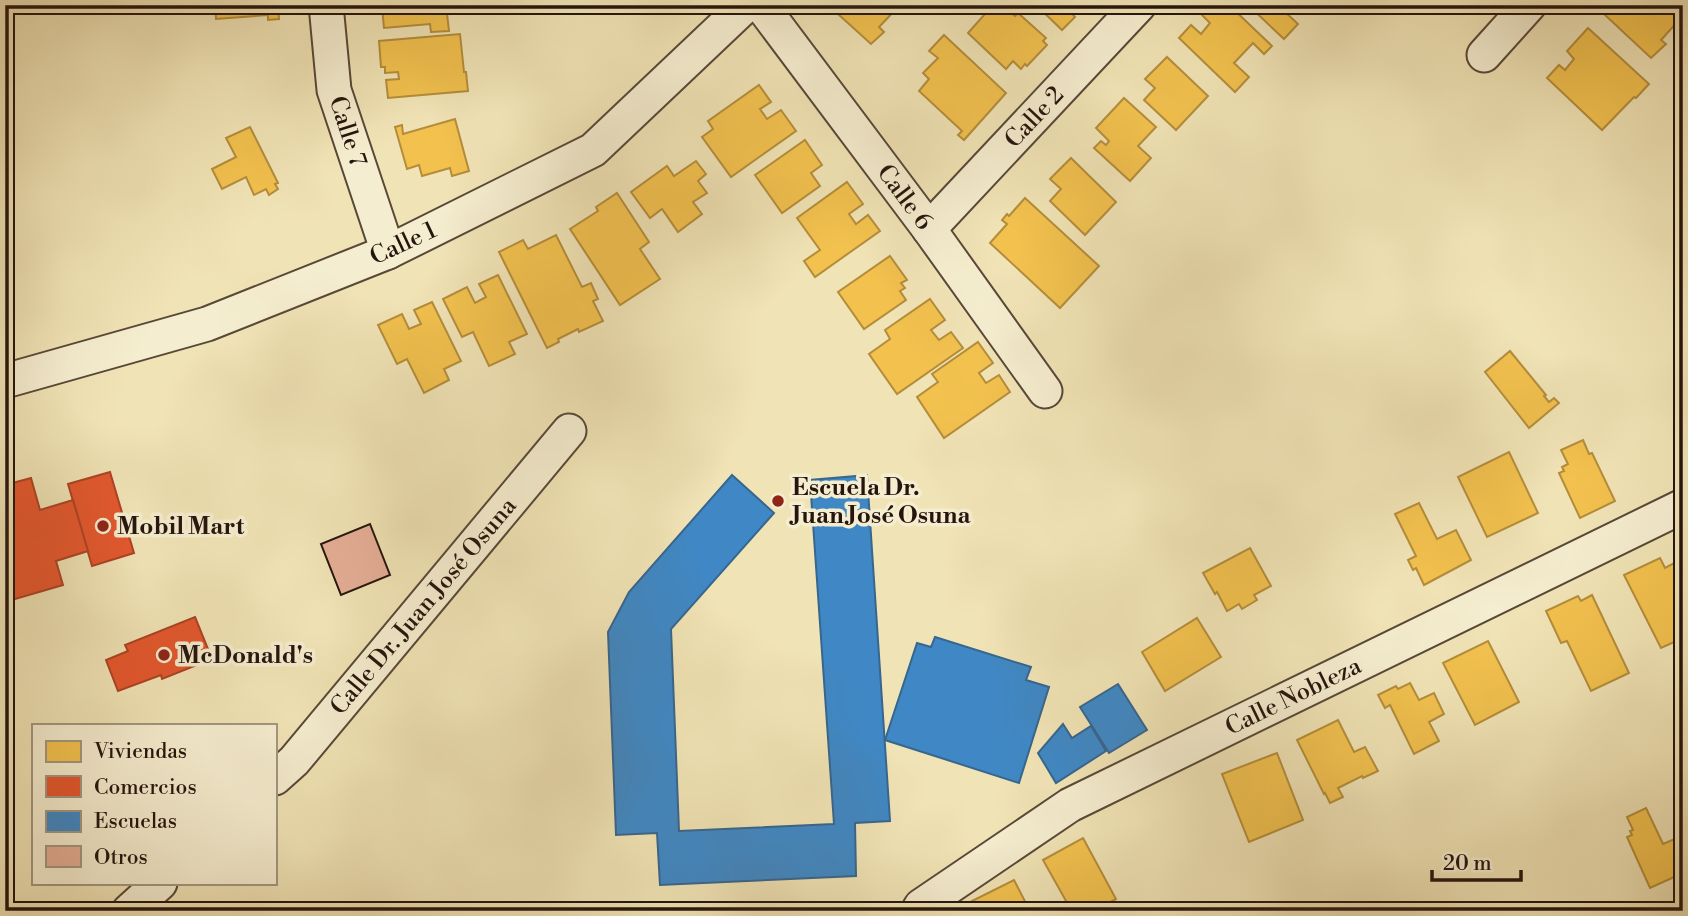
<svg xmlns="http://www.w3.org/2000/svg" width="1688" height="916" viewBox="0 0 1688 916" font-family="'Libre Bodoni',serif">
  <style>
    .homes { fill: #f2c14e; stroke: #b48d3b; stroke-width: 2 }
    .shops { fill: #e4572e; stroke: #ab4324; stroke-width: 2 }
    .schools { fill: #3f88c5; stroke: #37668e; stroke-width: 2 }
    .building { fill: #e5ae96; stroke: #25150e; stroke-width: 2 }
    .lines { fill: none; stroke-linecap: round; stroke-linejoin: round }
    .street-casing { stroke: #584838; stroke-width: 37 }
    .street { stroke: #f5edcf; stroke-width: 33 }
    .poi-dot { fill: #8f2418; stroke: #f5edcf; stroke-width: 2.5 }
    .labels { text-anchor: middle; stroke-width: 7; stroke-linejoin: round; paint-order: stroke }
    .street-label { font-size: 24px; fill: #25150e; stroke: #f5edcf }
    .poi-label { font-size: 24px; font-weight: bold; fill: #25150e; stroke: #f5edcf; text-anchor: start }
  </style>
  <rect width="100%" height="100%" fill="#f0e3b5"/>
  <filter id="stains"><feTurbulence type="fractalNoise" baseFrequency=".00286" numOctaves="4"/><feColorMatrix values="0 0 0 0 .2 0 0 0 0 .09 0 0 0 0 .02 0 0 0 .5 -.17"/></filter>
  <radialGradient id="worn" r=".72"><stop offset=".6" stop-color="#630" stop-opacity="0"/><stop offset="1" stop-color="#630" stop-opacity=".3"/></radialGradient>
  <g class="homes">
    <polygon points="215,5 278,5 279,19 268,20 268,15 216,19"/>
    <polygon points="395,5 446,5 449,31 431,32 430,24 384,28 382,7"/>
    <polygon points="828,5 897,5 898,7 879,27 884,32 871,44"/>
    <polygon points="993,5 1003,5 1015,16 1018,13 1046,38 1043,41 1047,45 1027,66 1025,64 1021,69 1013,61 1006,69 968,33"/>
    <polygon points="1036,5 1066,5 1065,6 1075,17 1062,30"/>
    <polygon points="1205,5 1229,5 1272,46 1264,54 1253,43 1234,63 1249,77 1235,92 1179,38 1191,25 1201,34 1210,23 1199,12"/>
    <polygon points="1248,5 1289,5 1284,11 1298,24 1284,39"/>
    <polygon points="1614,5 1668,5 1667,6 1680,19 1661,40 1666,44 1651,58 1605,15"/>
    <polygon points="1588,28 1649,84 1636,98 1634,97 1602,130 1547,78 1559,65 1565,70 1574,59 1567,51"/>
    <polygon points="460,34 464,72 466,72 468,91 388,98 386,80 399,79 398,72 385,73 385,67 381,67 379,41"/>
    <polygon points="944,35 1006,93 964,140 958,135 962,131 919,91 929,79 923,73 938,58 929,51"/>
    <polygon points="1167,57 1208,96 1176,130 1144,100 1155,88 1145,79"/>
    <polygon points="759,85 771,102 760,109 767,119 781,110 796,131 731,177 702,137 713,129 708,121"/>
    <polygon points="1124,98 1156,127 1138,146 1151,158 1130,181 1094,148 1101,141 1106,145 1109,141 1096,128"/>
    <polygon points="455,119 469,171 452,176 450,168 422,176 419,165 407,169 395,127 402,125 403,134"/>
    <polygon points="250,127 278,183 275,184 278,189 269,195 266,189 254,195 246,177 222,189 212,169 236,157 226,138"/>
    <polygon points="805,140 822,165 811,173 820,186 782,213 755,175"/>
    <polygon points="1071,158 1116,202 1085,235 1050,201 1061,189 1050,179"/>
    <polygon points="696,161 706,174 698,181 707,193 693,202 702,214 678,232 662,209 650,218 631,192 667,166 674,176"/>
    <polygon points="847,182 863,204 849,214 856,224 868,215 880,231 815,277 804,261 820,250 797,218"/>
    <polygon points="617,193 649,242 640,249 660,279 620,305 570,229 598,211 596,207"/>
    <polygon points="1025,198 1099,266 1060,308 990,243 1007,224 1002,220 1007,214 1009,216"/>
    <polygon points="556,235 582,287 591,283 598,299 593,301 603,321 579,332 578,329 558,339 559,342 547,348 499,252 523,240 528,249"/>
    <polygon points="890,256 907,280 901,283 905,288 900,291 906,300 864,329 838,292"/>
    <polygon points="498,275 527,334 509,342 515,354 489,366 473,332 462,337 443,299 467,287 475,303 486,297 479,284"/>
    <polygon points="930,299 945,320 931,330 939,340 951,332 963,348 897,394 869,354 890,339 885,330"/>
    <polygon points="432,302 461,361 444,369 449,380 424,393 407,359 397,364 378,325 402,314 409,329 421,324 414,310"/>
    <polygon points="978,342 993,363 979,373 986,383 999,375 1010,392 944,438 917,397 938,382 932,374"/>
    <polygon points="1510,351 1546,395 1544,396 1549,402 1554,398 1559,403 1529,428 1485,372"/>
    <polygon points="1583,440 1589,454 1592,453 1615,501 1580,518 1559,473 1564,471 1562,467 1568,464 1561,450"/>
    <polygon points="1509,452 1538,513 1487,537 1458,477"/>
    <polygon points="1419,503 1437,539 1456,530 1471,560 1424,585 1416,568 1413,570 1408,560 1416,556 1395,514"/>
    <polygon points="1250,548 1271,586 1254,595 1257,600 1242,609 1239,604 1227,611 1217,592 1215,594 1203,573"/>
    <polygon points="1660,558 1665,568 1680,560 1683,565 1683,638 1661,648 1624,575"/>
    <polygon points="1592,595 1629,673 1591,691 1567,641 1561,643 1546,611 1578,596 1581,601"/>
    <polygon points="1197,618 1221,657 1165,691 1142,652"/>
    <polygon points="1488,641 1519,702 1475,725 1443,663"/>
    <polygon points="1410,683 1419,700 1434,693 1444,714 1429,722 1439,741 1414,754 1390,705 1385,708 1378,695 1396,686 1398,689"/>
    <polygon points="1338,720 1354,752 1365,747 1378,771 1363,778 1362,776 1338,788 1343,797 1330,803 1325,793 1324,794 1297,740"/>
    <polygon points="1277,753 1303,820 1249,842 1222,774"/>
    <polygon points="1646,808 1663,844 1677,838 1682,849 1683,848 1683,873 1650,888 1627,837 1632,835 1630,831 1633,830 1627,817"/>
    <polygon points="1083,838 1116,899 1094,911 1075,911 1073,906 1070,908 1043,860"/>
    <polygon points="1014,880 1030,911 977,911 972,901"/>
  </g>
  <g class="shops">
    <polygon points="110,472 134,553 92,566 68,484"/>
    <polygon points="31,478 40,510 73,500 88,551 56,561 63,585 5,602 5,485"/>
    <polygon points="195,617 212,659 162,679 161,675 118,691 106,660 128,651 125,645"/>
  </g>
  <g class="schools">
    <polygon points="732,475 774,513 671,629 679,831 834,824 810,480 867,475 890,821 855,823 856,876 660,885 657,833 616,835 608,632 629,592"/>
    <polygon points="935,637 1031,667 1026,680 1049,687 1019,783 885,740 917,643 931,647"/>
    <polygon points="1118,684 1147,730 1109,753 1080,707"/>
    <polygon points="1063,724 1072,738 1091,726 1106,751 1056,783 1038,753"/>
  </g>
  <polygon class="building" points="370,524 390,575 341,595 321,544"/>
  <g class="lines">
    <defs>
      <g id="street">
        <polyline points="326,5 334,90 388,252"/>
        <polyline points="761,5 929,229 1045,391"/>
        <polyline points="1484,55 1529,5"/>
        <polyline points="929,229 1139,5"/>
        <polyline points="5,381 207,324 388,252 593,150 746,5"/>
        <polyline points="275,778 294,761 569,431"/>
        <polyline points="129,911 160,883"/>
        <polyline points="918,911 921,906 1070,805 1683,506"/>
      </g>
    </defs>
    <use href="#street" class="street-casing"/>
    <use href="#street" class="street"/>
  </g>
  <g class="poi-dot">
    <circle cx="778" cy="501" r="7"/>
    <circle cx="103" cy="526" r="7"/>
    <circle cx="164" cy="655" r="7"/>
  </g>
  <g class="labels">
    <g class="street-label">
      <text transform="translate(1034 117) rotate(-47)" y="8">Calle 2</text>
      <text transform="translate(348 131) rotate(72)" y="8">Calle 7</text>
      <text transform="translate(905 197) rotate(53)" y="8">Calle 6</text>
      <text transform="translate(403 243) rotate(-25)" y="8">Calle 1</text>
      <text transform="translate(423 606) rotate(-50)" y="8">Calle Dr. Juan José Osuna</text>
      <text transform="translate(1293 696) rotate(-26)" y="8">Calle Nobleza</text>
    </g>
    <g class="poi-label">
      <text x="792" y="495">Escuela Dr.<tspan x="792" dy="28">Juan José Osuna</tspan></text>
      <text x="117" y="534">Mobil Mart</text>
      <text x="178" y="663">McDonald's</text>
    </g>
  </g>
  <rect width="1688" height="916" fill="none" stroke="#f0e3b5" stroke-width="28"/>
  <rect x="7" y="7" width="1674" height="902" fill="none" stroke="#25150e" stroke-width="3.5"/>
  <rect x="14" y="14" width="1660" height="888" fill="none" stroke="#25150e" stroke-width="2"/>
  <rect x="32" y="724" width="245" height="161" fill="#f5edcf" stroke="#a29782" stroke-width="2"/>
  <rect x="46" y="741" width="35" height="21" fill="#f2c14e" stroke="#a29782" stroke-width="2"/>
  <text x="94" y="758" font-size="21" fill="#25150e">Viviendas</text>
  <rect x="46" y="776" width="35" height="21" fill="#e4572e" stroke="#a29782" stroke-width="2"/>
  <text x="94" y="794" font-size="21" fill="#25150e">Comercios</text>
  <rect x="46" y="811" width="35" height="21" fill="#3f88c5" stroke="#a29782" stroke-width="2"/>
  <text x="94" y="828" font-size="21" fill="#25150e">Escuelas</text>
  <rect x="46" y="846" width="35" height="21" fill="#e5ae96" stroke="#a29782" stroke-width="2"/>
  <text x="94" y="864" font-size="21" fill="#25150e">Otros</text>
  <path d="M1432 870v10h89v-10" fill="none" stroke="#25150e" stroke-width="3.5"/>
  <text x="1443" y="870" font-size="21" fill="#25150e" stroke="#f5edcf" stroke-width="5" paint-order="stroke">20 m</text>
  <rect width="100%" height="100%" filter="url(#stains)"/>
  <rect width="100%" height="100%" fill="url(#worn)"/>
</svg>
